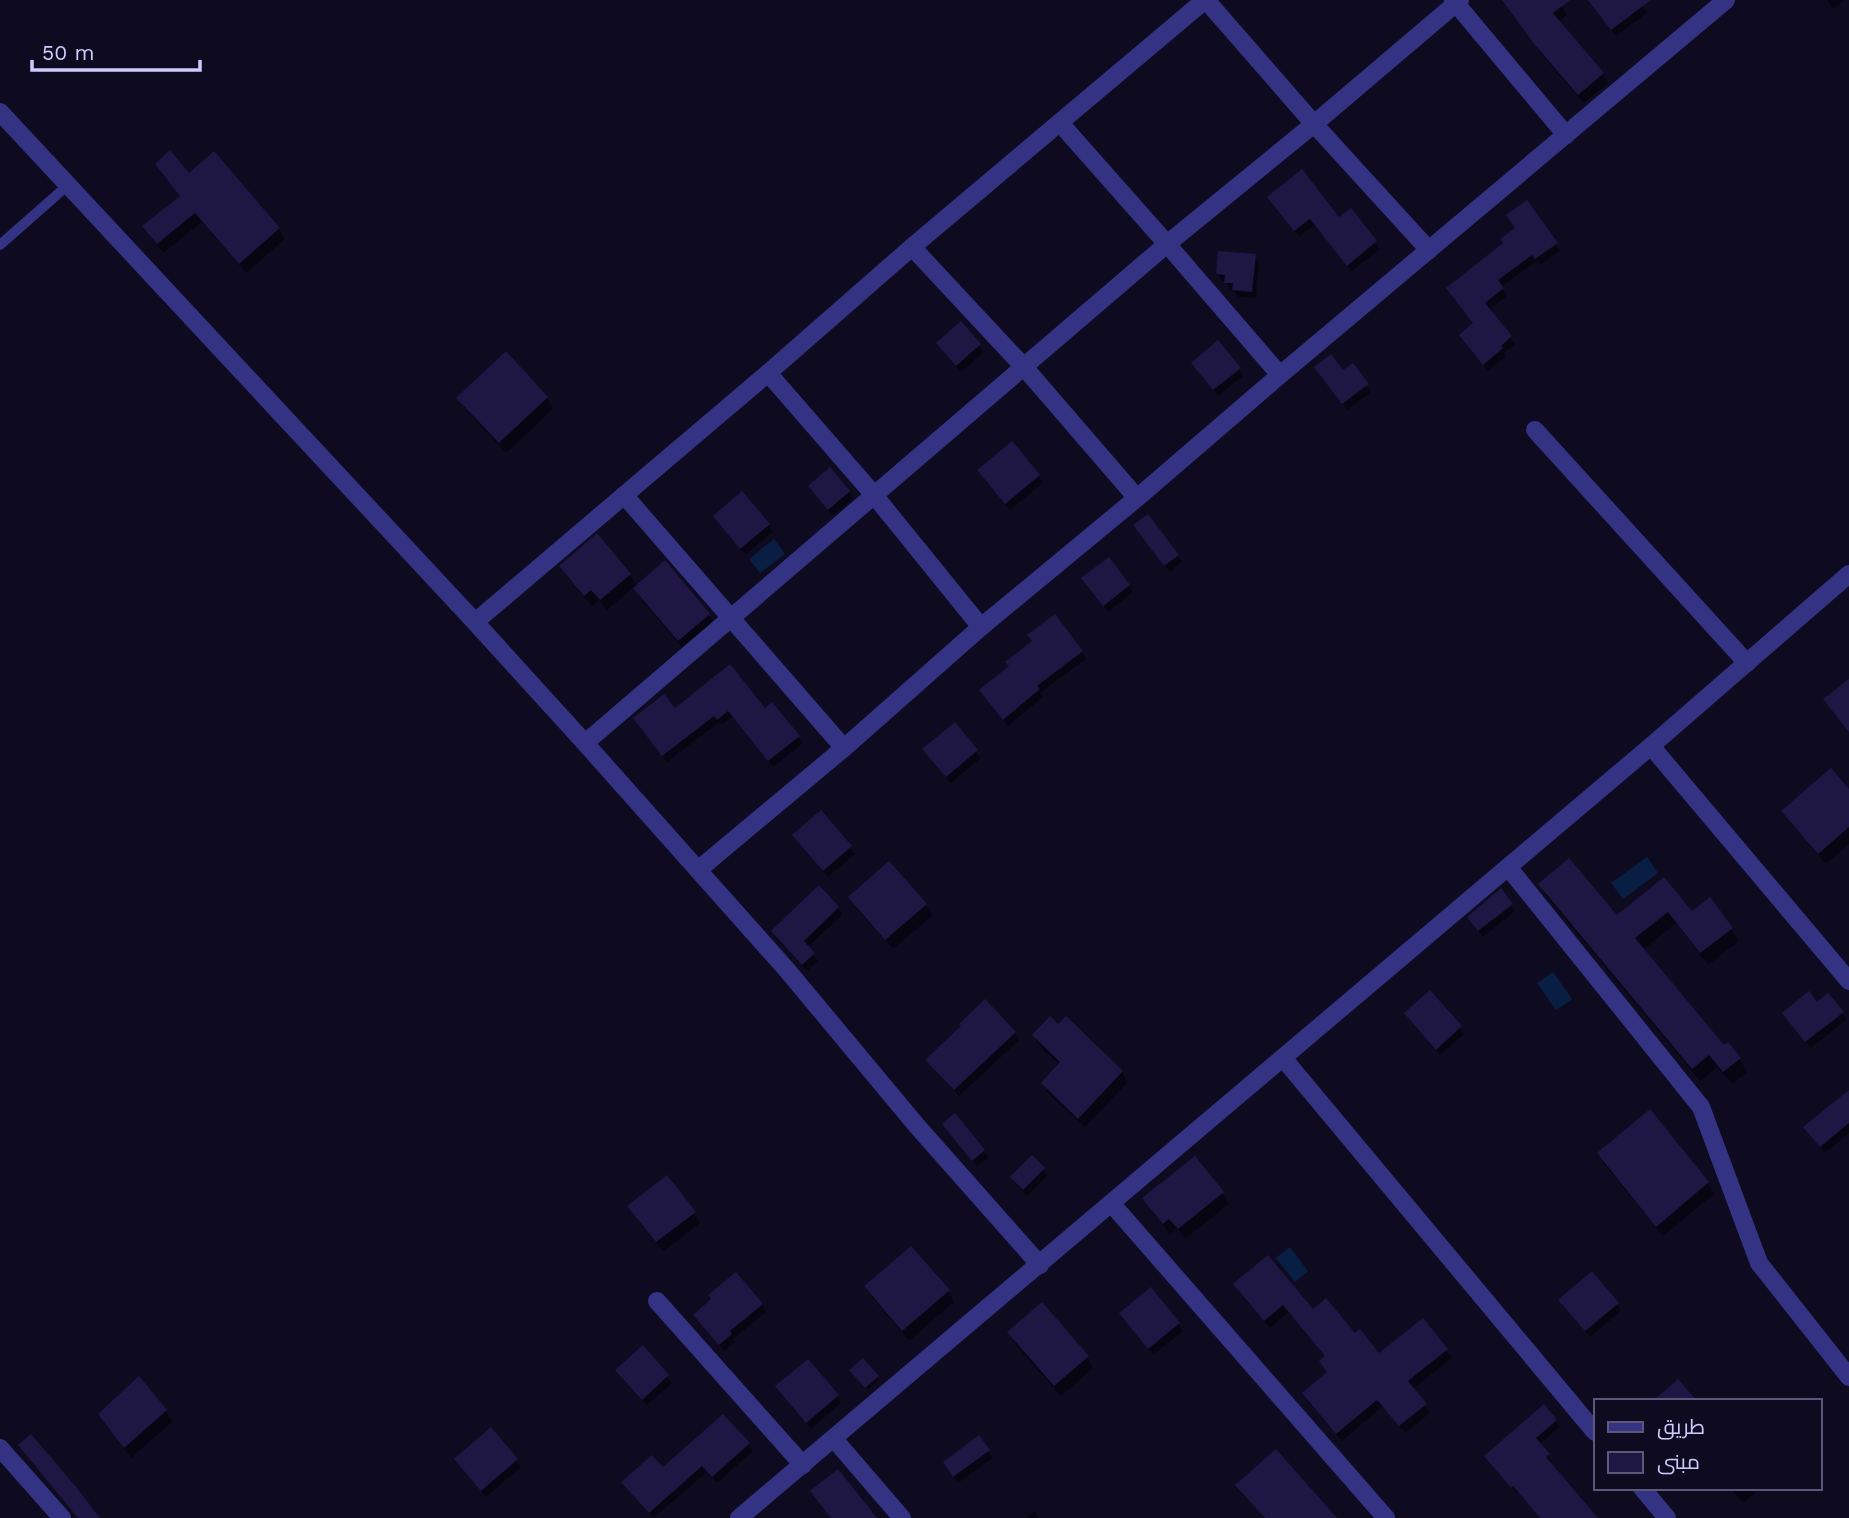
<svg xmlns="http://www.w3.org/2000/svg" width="1849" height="1518" viewBox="0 0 1849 1518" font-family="'Work Sans',Cairo,sans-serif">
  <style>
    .water { fill: #081f43 }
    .shadow { fill: #0007 }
    .building { fill: #1e1643 }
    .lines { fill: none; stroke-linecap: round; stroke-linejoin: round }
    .service { stroke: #343383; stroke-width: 10 }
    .minor { stroke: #343383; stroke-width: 18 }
  </style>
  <rect width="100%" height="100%" fill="#0e0b21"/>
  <g class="water">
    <polygon points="774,539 785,554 760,573 749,559"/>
    <polygon points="1647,857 1658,873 1623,899 1611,883"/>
    <polygon points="1553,972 1572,999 1556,1010 1537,983"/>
    <polygon points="1290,1247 1308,1271 1295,1282 1276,1258"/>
  </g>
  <g class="shadow">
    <polygon points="1502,0 1557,0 1567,15 1558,22 1602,74 1608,83 1584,103 1541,54"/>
    <polygon points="1597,0 1638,0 1647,13 1616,36 1596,10"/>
    <polygon points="1827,0 1845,0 1833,9"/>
    <polygon points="213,154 279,229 285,239 246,273 202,222 163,253 144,226 181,197 157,164 188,175"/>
    <polygon points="1273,204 1339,219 1350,210 1380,249 1352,271 1315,225 1299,237"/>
    <polygon points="1556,244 1560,251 1540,265 1537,261 1501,287 1507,296 1488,310 1515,344 1504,353 1506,356 1488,371 1465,342 1475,324 1448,288"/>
    <polygon points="1255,256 1259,263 1256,298 1238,297 1234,290 1230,289 1225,281 1222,281 1218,274"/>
    <polygon points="961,323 984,352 961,372 942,350"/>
    <polygon points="506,354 547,398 553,409 506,453 465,409 458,398"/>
    <polygon points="1352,365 1371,392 1347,410 1320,374 1343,372"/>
    <polygon points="1239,369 1243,376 1218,396 1197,370"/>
    <polygon points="1039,476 1043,483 1010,510 983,477"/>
    <polygon points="849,492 853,499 833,515 814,493"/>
    <polygon points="715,516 769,525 773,532 745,555"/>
    <polygon points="1139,532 1178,556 1181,562 1170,572"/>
    <polygon points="561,566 630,575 637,586 709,615 715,626 685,651 641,599 634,587 607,610 599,600 592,606 567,577"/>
    <polygon points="1087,586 1129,586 1133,592 1108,612"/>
    <polygon points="1082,652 1086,659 1040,693 1043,697 1008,726 985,697"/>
    <polygon points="674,710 765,710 798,737 802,744 773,767 733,716 722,725 719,722 667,762 639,725"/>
    <polygon points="955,724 981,758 951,783 924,750"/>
    <polygon points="1849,792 1849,844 1826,864 1790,822 1783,811"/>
    <polygon points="821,812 855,854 828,877 798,842"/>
    <polygon points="889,864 926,905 932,916 893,949 857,909 851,898"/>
    <polygon points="1664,879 1692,913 1731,929 1739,941 1708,965 1676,923 1643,950 1724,1047 1727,1044 1740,1059 1747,1072 1732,1084 1717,1067 1700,1081 1547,897 1540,885 1616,918"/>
    <polygon points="1511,905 1515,911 1483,937 1473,924"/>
    <polygon points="838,908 842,915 807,948 818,961 807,971 777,939 773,932"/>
    <polygon points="1430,993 1460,1028 1464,1034 1440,1055 1410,1020 1406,1014"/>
    <polygon points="985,1001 1015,1033 1019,1040 959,1096 932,1067 928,1060 963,1027"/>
    <polygon points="1817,1004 1842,1013 1846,1020 1811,1048 1788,1020"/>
    <polygon points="1058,1026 1122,1072 1128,1082 1085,1127 1048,1093 1043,1083 1060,1065 1039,1046 1034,1036"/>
    <polygon points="1849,1107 1849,1133 1825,1153 1805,1128"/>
    <polygon points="1650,1112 1708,1183 1714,1194 1663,1236 1605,1165 1599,1154"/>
    <polygon points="944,1125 984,1151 988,1158 977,1166"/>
    <polygon points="1194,1158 1222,1193 1229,1204 1185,1239 1177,1228 1170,1234 1151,1209 1144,1198"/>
    <polygon points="1043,1169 1047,1176 1027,1196 1016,1184 1012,1177"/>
    <polygon points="694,1213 700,1223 663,1252 636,1217"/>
    <polygon points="1236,1285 1312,1311 1355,1335 1379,1355 1423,1320 1452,1358 1413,1389 1430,1413 1405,1433 1383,1406 1342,1441 1309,1402 1304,1394 1329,1373 1327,1358 1289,1312 1270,1328 1240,1293"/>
    <polygon points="866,1287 948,1291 954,1302 909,1341 872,1297"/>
    <polygon points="1617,1304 1621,1311 1590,1337 1564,1307"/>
    <polygon points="762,1305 766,1312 733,1339 735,1342 724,1351 695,1315"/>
    <polygon points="1121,1314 1179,1324 1183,1331 1153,1355"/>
    <polygon points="1009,1333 1087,1357 1093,1368 1061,1396 1015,1344"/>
    <polygon points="643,1348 672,1383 647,1405 621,1377"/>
    <polygon points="852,1373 878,1377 879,1380 868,1390"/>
    <polygon points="139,1379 166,1411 172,1422 131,1458 107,1425"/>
    <polygon points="782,1394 837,1396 841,1403 811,1429"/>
    <polygon points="723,1416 749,1444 753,1451 717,1483 707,1472 653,1518 628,1489 663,1470"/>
    <polygon points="1556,1421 1560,1427 1539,1444 1552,1462 1550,1464 1594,1518 1540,1518 1518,1492 1516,1493 1490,1463"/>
    <polygon points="491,1430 521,1467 486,1497 456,1460"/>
    <polygon points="979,1438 993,1458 958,1483 949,1470"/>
    <polygon points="1730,1488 1761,1488 1743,1503"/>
    <polygon points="1034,1511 1039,1518 1026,1518"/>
  </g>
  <g class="building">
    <polygon points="1502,0 1570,0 1553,13 1604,73 1578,95 1534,44"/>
    <polygon points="1588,0 1651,0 1611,30"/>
    <polygon points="170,150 189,173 214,151 280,228 239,264 195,213 157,244 142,226 180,196 155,164"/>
    <polygon points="1302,169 1339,217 1351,208 1377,241 1347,266 1310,219 1294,231 1267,197"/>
    <polygon points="1527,200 1558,243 1535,259 1532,255 1498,280 1504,288 1485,303 1512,336 1501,346 1503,348 1483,365 1459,335 1473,323 1446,288 1503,243 1500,239 1515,228 1506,215"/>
    <polygon points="1218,251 1256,254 1252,292 1232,290 1233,283 1224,283 1225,275 1216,274"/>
    <polygon points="961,321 981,344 956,366 936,343"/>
    <polygon points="1218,340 1241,368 1213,390 1191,363"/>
    <polygon points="506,351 548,397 499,443 456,398"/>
    <polygon points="1331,354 1343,370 1353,363 1369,384 1342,404 1314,367"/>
    <polygon points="1012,441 1040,475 1005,504 977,470"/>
    <polygon points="830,467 850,491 828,510 808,486"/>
    <polygon points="742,491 770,524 740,549 713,516"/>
    <polygon points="1148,514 1179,555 1164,566 1133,525"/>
    <polygon points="597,533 631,574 600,600 591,590 584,596 559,566"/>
    <polygon points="1109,557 1130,585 1103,606 1081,578"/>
    <polygon points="665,560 710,614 678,641 633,588"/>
    <polygon points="1055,614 1083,651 1037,686 1040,689 1003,720 979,690 1009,666 1005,662 1032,641 1027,635"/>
    <polygon points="730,664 765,708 772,702 800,736 768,761 728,711 717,720 714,716 662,756 633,718 664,694 675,708"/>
    <polygon points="1849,679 1849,732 1823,699"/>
    <polygon points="955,722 978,750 946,777 922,749"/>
    <polygon points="1831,768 1849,789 1849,827 1818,854 1781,811"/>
    <polygon points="821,810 852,846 823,871 792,835"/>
    <polygon points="1569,858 1617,915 1664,877 1692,911 1710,897 1733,928 1700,953 1668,912 1635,938 1724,1045 1728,1042 1741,1058 1723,1072 1709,1055 1692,1069 1538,884"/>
    <polygon points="889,861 927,904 885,940 848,897"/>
    <polygon points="819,885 839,907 804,941 815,953 802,965 771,931"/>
    <polygon points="1501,888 1513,904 1478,931 1467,917"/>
    <polygon points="1430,990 1462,1026 1436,1050 1404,1013"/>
    <polygon points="1809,991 1817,1002 1828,993 1844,1012 1805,1042 1782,1013"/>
    <polygon points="985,999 1016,1032 954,1090 925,1060 961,1026 959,1024"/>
    <polygon points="1050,1016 1058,1024 1066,1016 1123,1071 1078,1119 1041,1083 1060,1062 1032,1035"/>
    <polygon points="1849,1090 1849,1123 1820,1147 1803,1127"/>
    <polygon points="1650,1109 1709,1182 1656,1227 1597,1153"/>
    <polygon points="955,1113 985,1150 972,1161 942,1124"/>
    <polygon points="1032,1155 1045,1168 1023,1190 1010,1177"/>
    <polygon points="1195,1156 1224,1192 1178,1229 1169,1219 1163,1224 1142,1198"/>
    <polygon points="667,1175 696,1212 656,1242 627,1206"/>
    <polygon points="911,1246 950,1290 902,1331 864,1286"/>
    <polygon points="1268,1255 1313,1309 1326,1298 1355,1333 1360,1329 1379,1353 1423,1318 1448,1349 1408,1381 1427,1404 1399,1426 1377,1400 1336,1434 1302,1393 1327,1372 1319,1361 1325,1356 1283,1305 1264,1321 1233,1284"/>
    <polygon points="1592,1271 1619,1303 1585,1331 1558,1300"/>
    <polygon points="736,1272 763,1304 730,1331 732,1334 719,1345 693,1315 711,1299 708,1295"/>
    <polygon points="1151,1287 1180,1323 1148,1349 1119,1313"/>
    <polygon points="1042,1302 1089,1356 1054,1386 1007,1332"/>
    <polygon points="643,1345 669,1375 642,1400 615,1370"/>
    <polygon points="863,1358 879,1376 865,1388 849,1370"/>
    <polygon points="808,1359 839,1395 806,1423 775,1386"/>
    <polygon points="139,1376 167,1410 124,1448 98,1414"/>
    <polygon points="1678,1379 1697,1401 1653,1401"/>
    <polygon points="1544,1404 1557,1420 1536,1438 1550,1454 1546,1457 1598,1518 1540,1518 1513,1486 1511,1488 1484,1456"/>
    <polygon points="723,1414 750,1443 712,1477 702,1466 649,1513 621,1482 652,1455 663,1467"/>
    <polygon points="491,1427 518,1459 481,1491 454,1459"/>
    <polygon points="31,1434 76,1487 100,1518 78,1518 18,1445"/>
    <polygon points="979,1435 990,1450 953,1477 943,1462"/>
    <polygon points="1276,1449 1337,1518 1265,1518 1235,1485"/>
    <polygon points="838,1469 877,1518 831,1518 810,1491"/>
  </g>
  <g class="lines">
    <polyline class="service" points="0,245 68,185"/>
    <g class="minor">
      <polyline points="1206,0 1314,124 1429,250"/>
      <polyline points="1453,0 1566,135"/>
      <polyline points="0,112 475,622 585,743 787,970 917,1126 1040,1265"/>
      <polyline points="1060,123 1167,244 1280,375"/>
      <polyline points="912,247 1024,367 1137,498"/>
      <polyline points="768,373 874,495 981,627"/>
      <polyline points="1535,430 1747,663"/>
      <polyline points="624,495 844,748"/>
      <polyline points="475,622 768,373 912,247 1205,0"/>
      <polyline points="585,743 1167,244 1314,124 1460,0"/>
      <polyline points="1651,746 1849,981"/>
      <polyline points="1508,867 1701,1107 1759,1263 1849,1377"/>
      <polyline points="698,870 844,748 981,627 1137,498 1280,375 1726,0"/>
      <polyline points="1283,1058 1595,1432"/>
      <polyline points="1111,1203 1386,1518"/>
      <polyline points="657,1301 803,1465"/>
      <polyline points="834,1439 902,1518"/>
      <polyline points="0,1448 62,1518"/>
      <polyline points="1642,1488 1667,1518"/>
      <polyline points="739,1518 1651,746 1849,574"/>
    </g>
  </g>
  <rect x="1594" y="1399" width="228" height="91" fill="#0e0b21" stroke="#5b587a" stroke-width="2"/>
  <rect x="1608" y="1422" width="35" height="10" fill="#343383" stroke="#5b587a" stroke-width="2"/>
  <text x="1657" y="1434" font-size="21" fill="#cfcbff">طريق</text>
  <rect x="1608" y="1452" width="35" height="21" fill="#1e1643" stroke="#5b587a" stroke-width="2"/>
  <text x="1657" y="1469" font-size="21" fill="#cfcbff">مبنى</text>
  <path d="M32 60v10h168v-10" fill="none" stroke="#cfcbff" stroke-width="3.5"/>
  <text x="42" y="60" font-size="21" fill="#cfcbff" stroke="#0e0b21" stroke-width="5" paint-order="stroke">50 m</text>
</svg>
